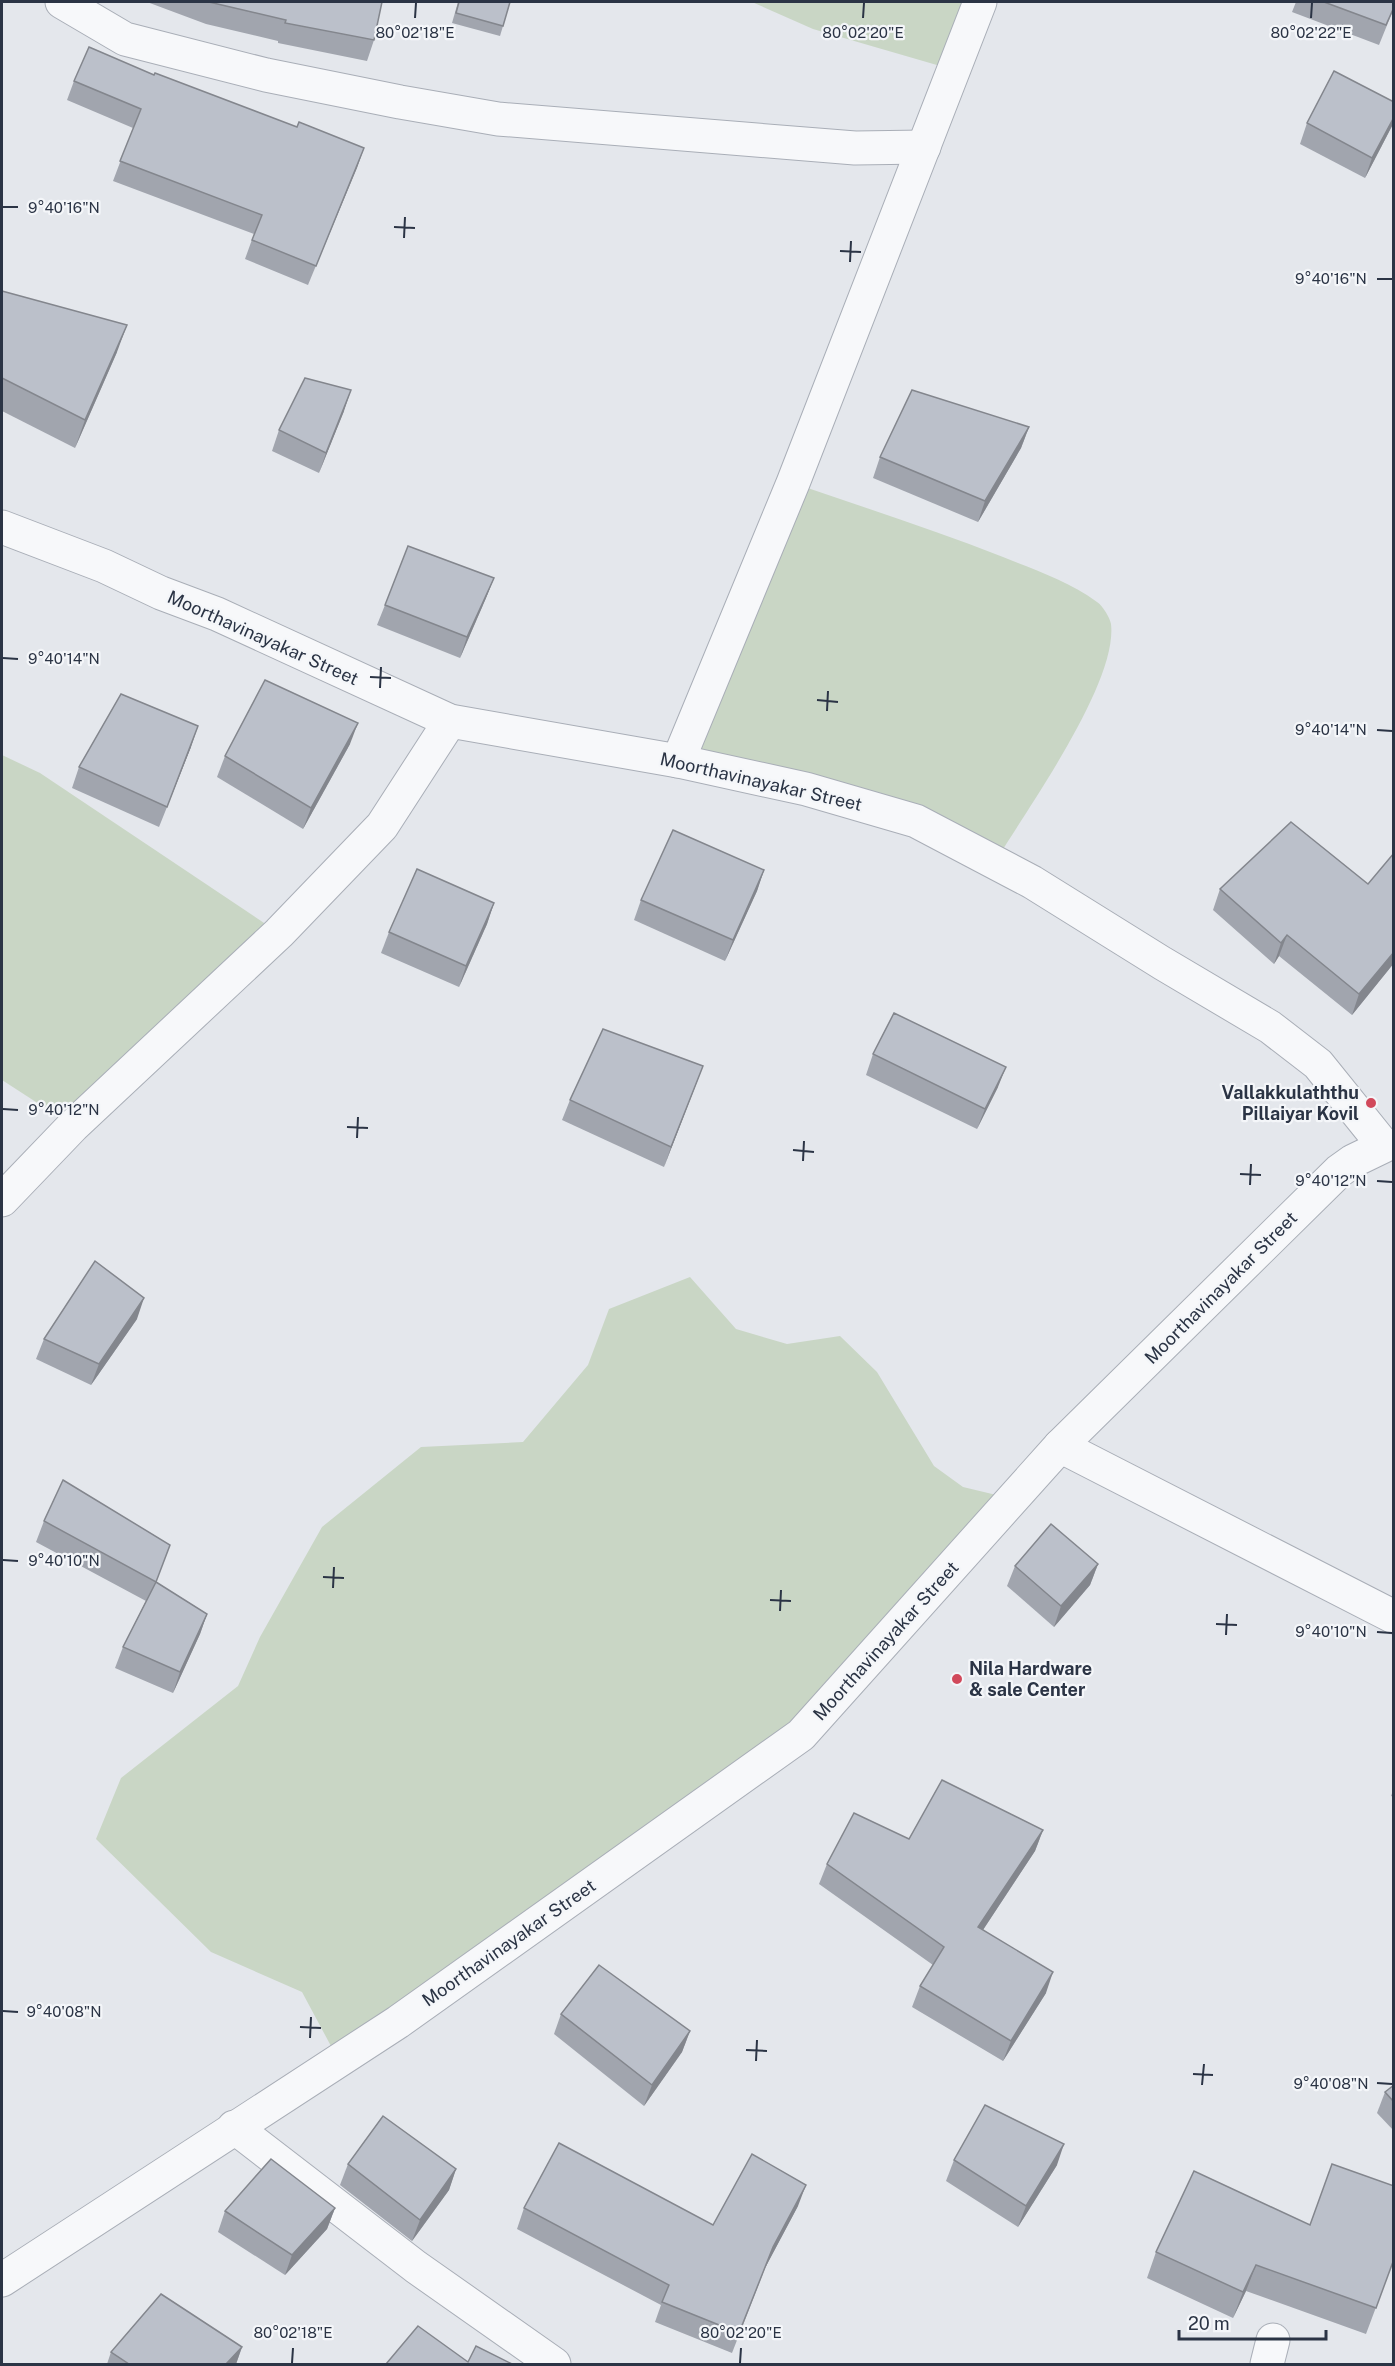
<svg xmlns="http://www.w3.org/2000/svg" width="1395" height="2366" viewBox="0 0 1395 2366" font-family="'Public Sans',sans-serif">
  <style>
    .green { fill: #c9d6c5 }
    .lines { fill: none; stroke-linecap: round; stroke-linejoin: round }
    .street-casing { stroke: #a9aeb7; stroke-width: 35 }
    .street { stroke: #f7f8fa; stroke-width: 33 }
    .wall { fill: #a1a5ae }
    .shaded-wall { fill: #83868d }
    .building { fill: #bbc0ca; stroke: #83868d; stroke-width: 1.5 }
    .ticks { fill: none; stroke: #2b3445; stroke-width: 2 }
    .poi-dot { fill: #d1495b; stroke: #f4f6f9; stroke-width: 2 }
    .labels { text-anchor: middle; stroke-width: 4.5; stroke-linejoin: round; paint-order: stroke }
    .street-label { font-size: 18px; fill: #2b3445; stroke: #f4f6f9 }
    .poi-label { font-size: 18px; font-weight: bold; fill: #2b3445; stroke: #f4f6f9; text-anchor: end }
    .ticks-label { font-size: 15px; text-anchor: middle; fill: #2b3445; stroke: #f4f6f9; stroke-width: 4.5; stroke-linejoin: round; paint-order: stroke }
  </style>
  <rect width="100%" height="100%" fill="#e4e7ec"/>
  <g class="green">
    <polygon points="752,2 980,2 954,70 813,29"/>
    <path d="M793,483c70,24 141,47 210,74 32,13 66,24 94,45 6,4 13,16 14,22 7,59 -84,185 -116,238l-317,-101z"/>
    <polygon points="2,755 40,773 279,933 73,1126 2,1080"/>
    <polygon points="690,1277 736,1329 787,1344 840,1336 877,1372 934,1466 963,1487 1013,1499 801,1735 339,2061 302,1992 211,1952 96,1839 121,1778 238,1686 260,1637 322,1527 421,1447 523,1442 588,1365 609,1309"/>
  </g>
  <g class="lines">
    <defs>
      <g id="street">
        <polyline points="62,2 125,39 266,75 400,102 498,119 855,148 924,147"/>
        <polyline points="2,527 104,566 161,593 217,614 450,721 678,761 806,789 916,821 1032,882 1162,963 1270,1027 1318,1064 1384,1146 1353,1161 1339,1171 1060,1446 801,1735 398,2022 2,2280"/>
        <polyline points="678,761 793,483 980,2"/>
        <polyline points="2,1200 73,1126 279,933 382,826 450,721"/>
        <polyline points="1060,1446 1394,1617"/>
        <polyline points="234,2127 416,2267 554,2364"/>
        <polyline points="1267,2364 1273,2340"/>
      </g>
    </defs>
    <use href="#street" class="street-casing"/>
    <use href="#street" class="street"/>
  </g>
  <g class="wall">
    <polygon points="147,2 382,2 374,40 367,61 278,43 278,41 206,24"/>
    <polygon points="458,2 510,2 503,26 500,36 452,23"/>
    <polygon points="1296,2 1394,2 1394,8 1379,45 1292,12"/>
    <polygon points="154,75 297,127 364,148 308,285 245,259 254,234 113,181 133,128 67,100 74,81"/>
    <polygon points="1394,102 1394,121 1392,126 1365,178 1300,144 1307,123"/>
    <polygon points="2,291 117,352 75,448 2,411"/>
    <polygon points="344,411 319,473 272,451 279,430"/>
    <polygon points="1029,427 1021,448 978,522 873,478 880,457"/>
    <polygon points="494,578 486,598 460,658 377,625 385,605"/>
    <polygon points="350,744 303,829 217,777 225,756"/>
    <polygon points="191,747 159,827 72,788 79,767"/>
    <polygon points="1394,853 1394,963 1352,1015 1279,956 1274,964 1213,910 1220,889 1368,884"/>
    <polygon points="764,870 757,891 725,961 634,920 641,900"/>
    <polygon points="494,903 487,924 459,987 381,953 389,932"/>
    <polygon points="873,1054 998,1087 977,1129 866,1075"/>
    <polygon points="703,1066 664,1167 562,1120 570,1100"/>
    <polygon points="137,1319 91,1385 36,1359 44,1339"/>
    <polygon points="44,1521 156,1582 207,1614 200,1634 173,1693 115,1668 123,1647 146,1601 36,1542"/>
    <polygon points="1098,1564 1090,1585 1054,1627 1007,1586 1015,1566"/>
    <polygon points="1394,1788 1394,1797 1391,1796"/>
    <polygon points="1043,1830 1035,1851 983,1930 1046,1993 1003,2061 912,2007 920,1986 933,1965 819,1884 827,1864 909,1839"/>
    <polygon points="561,2014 690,2031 682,2052 644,2106 554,2034"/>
    <polygon points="1394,2085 1394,2131 1377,2113 1385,2092"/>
    <polygon points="954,2160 1057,2165 1018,2227 946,2181"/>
    <polygon points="348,2164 456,2169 449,2190 412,2241 340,2185"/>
    <polygon points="798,2206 765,2268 732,2353 655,2322 661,2305 517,2229 524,2208 713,2225"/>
    <polygon points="335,2208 327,2229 285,2275 218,2232 225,2211"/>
    <polygon points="1310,2225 1394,2259 1366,2334 1246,2291 1233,2318 1147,2278 1156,2252"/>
    <polygon points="242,2347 236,2364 107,2364 111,2352"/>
  </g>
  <g class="shaded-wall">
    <polygon points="1394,117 1394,121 1392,126 1365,178 1372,158"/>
    <polygon points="364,148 357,168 308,285 316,266"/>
    <polygon points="127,325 117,352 75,448 85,420"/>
    <polygon points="351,390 344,411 319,473 326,453"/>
    <polygon points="1029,427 1021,448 978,522 985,501"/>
    <polygon points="494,578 486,598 460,658 467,637"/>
    <polygon points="358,723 350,744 303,829 311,808"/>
    <polygon points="198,726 191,747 159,827 167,807"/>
    <polygon points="764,870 757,891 725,961 733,940"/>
    <polygon points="494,903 487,924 459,987 466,966"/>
    <polygon points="1287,935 1279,956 1274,964 1281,943"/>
    <polygon points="1394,952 1394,963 1352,1015 1359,994"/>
    <polygon points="703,1066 695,1087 664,1167 671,1147"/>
    <polygon points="1006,1067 998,1087 977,1129 985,1109"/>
    <polygon points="144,1298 137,1319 91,1385 99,1364"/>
    <polygon points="1098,1564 1090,1585 1054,1627 1061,1606"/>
    <polygon points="207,1614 200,1634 173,1693 180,1672"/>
    <polygon points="1043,1830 1035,1851 971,1948 978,1927"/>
    <polygon points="1053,1972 1046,1993 1003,2061 1011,2041"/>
    <polygon points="690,2031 682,2052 644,2106 652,2085"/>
    <polygon points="1064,2144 1057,2165 1018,2227 1026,2206"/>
    <polygon points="456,2169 449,2190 412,2241 420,2220"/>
    <polygon points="806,2185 798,2206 765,2268 732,2353 773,2247"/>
    <polygon points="335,2208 327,2229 285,2275 292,2255"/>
    <polygon points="1256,2265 1246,2291 1233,2318 1243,2292"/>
    <polygon points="242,2347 236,2364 226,2364"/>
  </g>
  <g class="building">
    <polygon points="209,2 382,2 374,40 285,23 286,20"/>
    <polygon points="459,2 510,2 503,26 456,13"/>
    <polygon points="1324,2 1394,2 1394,7 1386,25"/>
    <polygon points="89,47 154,75 155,73 297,127 299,122 364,148 316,266 252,240 262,215 120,161 141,109 74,81"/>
    <polygon points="1334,71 1394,102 1394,117 1372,158 1307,123"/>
    <polygon points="2,291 127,325 85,420 2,378"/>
    <polygon points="305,378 351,390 326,453 279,430"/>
    <polygon points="912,390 1029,427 985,501 880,457"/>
    <polygon points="408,546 494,578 467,637 385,605"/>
    <polygon points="265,680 358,723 311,808 225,756"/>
    <polygon points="121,694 198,726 167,807 79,767"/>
    <polygon points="1291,822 1368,884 1394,853 1394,952 1359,994 1287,935 1281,943 1220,889"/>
    <polygon points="673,830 764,870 733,940 641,900"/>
    <polygon points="417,869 494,903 466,966 389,932"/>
    <polygon points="894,1013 1006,1067 985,1109 873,1054"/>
    <polygon points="603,1029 703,1066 671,1147 570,1100"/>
    <polygon points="95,1261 144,1298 99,1364 44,1339"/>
    <polygon points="63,1480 170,1545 156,1582 44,1521"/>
    <polygon points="1051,1524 1098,1564 1061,1606 1015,1566"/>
    <polygon points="156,1582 207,1614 180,1672 123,1647"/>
    <polygon points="942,1780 1043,1830 978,1927 1053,1972 1011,2041 920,1986 944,1947 827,1864 854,1813 909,1839"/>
    <polygon points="599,1965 690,2031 652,2085 561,2014"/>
    <polygon points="1394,2085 1394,2102 1385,2092"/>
    <polygon points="985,2105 1064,2144 1026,2206 954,2160"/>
    <polygon points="383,2116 456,2169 420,2220 348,2164"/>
    <polygon points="559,2143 713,2225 752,2154 806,2185 773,2247 739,2333 662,2302 669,2285 524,2208"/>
    <polygon points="271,2159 335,2208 292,2255 225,2211"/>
    <polygon points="1332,2164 1394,2186 1394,2259 1376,2308 1256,2265 1243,2292 1156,2252 1194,2171 1310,2225"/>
    <polygon points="161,2294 242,2347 226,2364 129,2364 111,2352"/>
    <polygon points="418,2326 468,2362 476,2346 512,2364 386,2364"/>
  </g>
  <path class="ticks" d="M415,18l1,-15M863,18l1,-15M1311,18l1,-15M3,207h15M394,227l21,1M404,238l1,-21M840,251l21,1M850,262l1,-21M1377,279h15M3,658l15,1M370,677l21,1M380,688l1,-21M817,700l21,2M827,711l1,-20M1377,730l15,1M3,1109l15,1M347,1127l21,1M357,1138l1,-21M793,1150l21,2M803,1161l1,-20M1240,1174l21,1M1377,1181l15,1M1250,1185l1,-21M3,1560l15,1M323,1577l21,1M333,1588l1,-21M770,1600l21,1M780,1611l1,-21M1216,1624l21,1M1377,1632l15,1M1226,1635l1,-21M3,2011l15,1M300,2027l21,1M310,2038l1,-21M746,2050l21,1M756,2061l1,-21M1193,2074l20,1M1377,2083l15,1M1202,2085l2,-21M292,2363l1,-15M740,2363l1,-15"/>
  <g class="poi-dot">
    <circle cx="1371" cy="1103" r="6"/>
    <circle cx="957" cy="1679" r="6"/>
  </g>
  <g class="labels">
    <g class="street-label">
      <text transform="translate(263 638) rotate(24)" y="6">Moorthavinayakar Street</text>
      <text transform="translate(761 782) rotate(13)" y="6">Moorthavinayakar Street</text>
      <text transform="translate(1221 1288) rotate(-45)" y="6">Moorthavinayakar Street</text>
      <text transform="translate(886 1641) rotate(-48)" y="6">Moorthavinayakar Street</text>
      <text transform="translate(509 1943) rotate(-35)" y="6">Moorthavinayakar Street</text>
    </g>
    <g class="poi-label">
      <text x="1359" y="1099">Vallakkulaththu<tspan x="1359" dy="21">Pillaiyar Kovil</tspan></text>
      <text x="969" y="1675" text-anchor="start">Nila Hardware<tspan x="969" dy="21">&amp; sale Center</tspan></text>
    </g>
  </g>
  <g class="ticks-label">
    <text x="415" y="38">80°02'18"E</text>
    <text x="863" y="38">80°02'20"E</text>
    <text x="1311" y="38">80°02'22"E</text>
    <text x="64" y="213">9°40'16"N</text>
    <text x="1331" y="284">9°40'16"N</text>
    <text x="64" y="664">9°40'14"N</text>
    <text x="1331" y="735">9°40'14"N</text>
    <text x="64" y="1115">9°40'12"N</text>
    <text x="1331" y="1186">9°40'12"N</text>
    <text x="64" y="1566">9°40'10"N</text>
    <text x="1331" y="1637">9°40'10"N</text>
    <text x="64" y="2017">9°40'08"N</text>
    <text x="1331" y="2089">9°40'08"N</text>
    <text x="293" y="2338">80°02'18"E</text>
    <text x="741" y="2338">80°02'20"E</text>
  </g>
  <rect width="1395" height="2366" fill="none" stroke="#2b3445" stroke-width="6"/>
  <path d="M1179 2330v9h147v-9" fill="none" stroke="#2b3445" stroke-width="3"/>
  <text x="1188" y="2330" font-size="18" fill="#2b3445" stroke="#f4f6f9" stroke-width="4.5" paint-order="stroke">20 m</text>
</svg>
